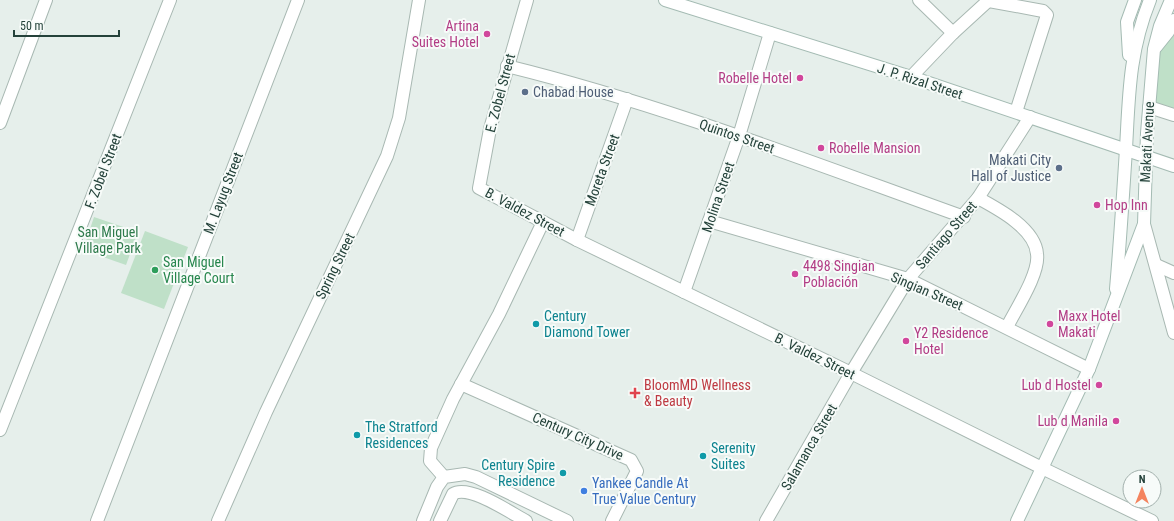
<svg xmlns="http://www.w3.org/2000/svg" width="1174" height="521" viewBox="0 0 1174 521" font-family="'Roboto Condensed',sans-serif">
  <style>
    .green { fill: #bfe0c8 }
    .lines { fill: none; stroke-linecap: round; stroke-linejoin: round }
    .minor-casing { stroke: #a8b8b2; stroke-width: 14 }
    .tertiary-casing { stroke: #a8b8b2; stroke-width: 14 }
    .secondary-casing { stroke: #a4bbb3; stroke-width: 14 }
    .minor { stroke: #fff; stroke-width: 12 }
    .tertiary { stroke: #fff; stroke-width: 12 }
    .secondary { stroke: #fff; stroke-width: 12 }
    .hotel-dot { fill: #d1479c; stroke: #f7fbf9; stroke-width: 1.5 }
    .service-dot { fill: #5c6f8a; stroke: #f7fbf9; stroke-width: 1.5 }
    .leisure-dot { fill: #2e9e5b; stroke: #f7fbf9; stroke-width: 1.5 }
    .culture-dot { fill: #0f9aa8; stroke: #f7fbf9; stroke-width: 1.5 }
    .health-dot { fill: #e0444e; stroke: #f7fbf9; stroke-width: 1.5 }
    .shop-dot { fill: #3f7fe0; stroke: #f7fbf9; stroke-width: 1.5 }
    .labels { text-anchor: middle; stroke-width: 4; stroke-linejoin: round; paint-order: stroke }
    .hotel-label { font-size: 14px; fill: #b23c85; stroke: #f7fbf9; text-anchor: start }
    .street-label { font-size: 14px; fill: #24423a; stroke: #f7fbf9 }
    .service-label { font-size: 14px; fill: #4e5e75; stroke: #f7fbf9; text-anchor: start }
    .park-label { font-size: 14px; fill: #2d7a4b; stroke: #f7fbf9 }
    .leisure-label { font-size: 14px; fill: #27864d; stroke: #f7fbf9; text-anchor: start }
    .culture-label { font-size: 14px; fill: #0d838f; stroke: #f7fbf9; text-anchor: start }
    .health-label { font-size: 14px; fill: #be3a42; stroke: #f7fbf9; text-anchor: start }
    .shop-label { font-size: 14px; fill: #366cbe; stroke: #f7fbf9; text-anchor: start }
  </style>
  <rect width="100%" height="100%" fill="#e6efeb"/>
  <g class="green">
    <polygon points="1174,26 1174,112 1152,104 1159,49"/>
    <polygon points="94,217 138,232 126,265 83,250"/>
    <polygon points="145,231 188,247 164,309 121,293"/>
  </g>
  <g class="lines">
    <defs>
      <g id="minor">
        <polyline points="527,0 490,129 479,188 577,240 851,373 1042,468"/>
        <polyline points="919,0 953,33"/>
        <polyline points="989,1 1043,11 1047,15 1016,112"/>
        <path d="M507,66c155,38 306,97 457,151"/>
        <polyline points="911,77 953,33 989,0"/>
        <polyline points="1149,107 1174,115"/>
        <polyline points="0,123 46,0"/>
        <path d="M978,198c13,7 26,14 37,23 10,8 21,19 22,33 3,19 -21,55 -30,73"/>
        <polyline points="709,221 908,279 1089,369"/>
        <polyline points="577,240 627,99"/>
        <polyline points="1156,265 1174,273"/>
        <polyline points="684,292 739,136 770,33"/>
        <polyline points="461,384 631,460 637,471 612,521"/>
        <polyline points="0,430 170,0"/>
        <polyline points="444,477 430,461 431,448 453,399 499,314 543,222"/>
        <polyline points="97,521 298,0"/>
        <polyline points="218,521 266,412 387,156 399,118 419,0"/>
        <polyline points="423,521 437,487 444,477 465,474 476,477 567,521"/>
        <path d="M440,521l13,-27c16,-10 58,19 73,27"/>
        <polyline points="766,521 851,373 908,279 978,198 1030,117"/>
      </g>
      <g id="tertiary">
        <polyline points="1144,224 1174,333"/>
        <polyline points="1042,468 1152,521"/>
      </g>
      <g id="secondary">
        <polyline points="665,0 911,77 1174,166"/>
        <polyline points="1156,47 1168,32 1174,20"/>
        <polyline points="1129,55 1127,22 1135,0"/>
        <path d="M1116,289c4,-46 7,-93 10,-140 3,-54 3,-97 24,-149"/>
        <polyline points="1017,521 1089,369 1144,224 1147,133 1154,49 1160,26 1171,0"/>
      </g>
    </defs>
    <use href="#minor" class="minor-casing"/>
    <use href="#tertiary" class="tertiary-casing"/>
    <use href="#secondary" class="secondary-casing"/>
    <use href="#minor" class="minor"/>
    <use href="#tertiary" class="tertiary"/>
    <use href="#secondary" class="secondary"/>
  </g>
  <g class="hotel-dot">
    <circle cx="487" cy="34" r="4"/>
    <circle cx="800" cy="78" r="4"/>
    <circle cx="821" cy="148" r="4"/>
    <circle cx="1097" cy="205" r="4"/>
    <circle cx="795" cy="274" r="4"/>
    <circle cx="1050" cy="324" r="4"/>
    <circle cx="906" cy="341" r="4"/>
    <circle cx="1099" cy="385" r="4"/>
    <circle cx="1116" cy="421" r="4"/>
  </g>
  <g class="service-dot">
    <circle cx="525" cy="92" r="4"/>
    <circle cx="1059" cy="168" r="4"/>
  </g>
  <circle class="leisure-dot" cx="155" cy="270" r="4"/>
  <g class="culture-dot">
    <circle cx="536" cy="324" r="4"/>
    <circle cx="357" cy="435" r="4"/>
    <circle cx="703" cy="456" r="4"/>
    <circle cx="563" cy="473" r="4"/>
  </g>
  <path class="health-dot" d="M633 387h4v4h4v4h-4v4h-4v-4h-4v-4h4z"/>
  <circle class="shop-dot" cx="584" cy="491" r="4"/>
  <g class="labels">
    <g class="hotel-label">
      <text x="479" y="31" text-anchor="end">Artina<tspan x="479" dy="16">Suites Hotel</tspan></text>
      <text x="792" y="83" text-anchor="end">Robelle Hotel</text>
      <text x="829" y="153">Robelle Mansion</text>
      <text x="1105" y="210">Hop Inn</text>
      <text x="803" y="271">4498 Singian<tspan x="803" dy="16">Población</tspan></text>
      <text x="1058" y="321">Maxx Hotel<tspan x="1058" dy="16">Makati</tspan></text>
      <text x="914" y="338">Y2 Residence<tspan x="914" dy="16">Hotel</tspan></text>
      <text x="1091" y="390" text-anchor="end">Lub d Hostel</text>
      <text x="1108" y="426" text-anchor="end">Lub d Manila</text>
    </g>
    <g class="street-label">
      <text transform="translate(920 81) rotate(18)" y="5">J. P. Rizal Street</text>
      <text transform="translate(500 93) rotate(-75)" y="5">E. Zobel Street</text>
      <text transform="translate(737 136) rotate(19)" y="5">Quintos Street</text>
      <text transform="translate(1147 142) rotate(-87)" y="5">Makati Avenue</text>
      <text transform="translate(602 170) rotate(-70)" y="5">Moreta Street</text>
      <text transform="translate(103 171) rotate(-69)" y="5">F. Zobel Street</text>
      <text transform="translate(223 193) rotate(-69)" y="5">M. Layug Street</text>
      <text transform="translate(718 197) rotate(-71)" y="5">Molina Street</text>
      <text transform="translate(525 212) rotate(28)" y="5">B. Valdez Street</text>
      <text transform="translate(946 235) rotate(-49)" y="5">Santiago Street</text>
      <text transform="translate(335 266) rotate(-64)" y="5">Spring Street</text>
      <text transform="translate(927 291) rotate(23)" y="5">Singian Street</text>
      <text transform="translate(815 356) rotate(26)" y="5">B. Valdez Street</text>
      <text transform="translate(578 436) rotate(24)" y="5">Century City Drive</text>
      <text transform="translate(809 447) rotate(-60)" y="5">Salamanca Street</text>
    </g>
    <g class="service-label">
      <text x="533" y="97">Chabad House</text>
      <text x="1051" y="165" text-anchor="end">Makati City<tspan x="1051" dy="16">Hall of Justice</tspan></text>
    </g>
    <g class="park-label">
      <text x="108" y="237">San Miguel<tspan x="108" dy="16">Village Park</tspan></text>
    </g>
    <g class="leisure-label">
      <text x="163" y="267">San Miguel<tspan x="163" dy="16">Village Court</tspan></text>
    </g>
    <g class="culture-label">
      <text x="544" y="321">Century<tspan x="544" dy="16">Diamond Tower</tspan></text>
      <text x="365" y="432">The Stratford<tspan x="365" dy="16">Residences</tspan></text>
      <text x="711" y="453">Serenity<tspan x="711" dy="16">Suites</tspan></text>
      <text x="555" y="470" text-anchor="end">Century Spire<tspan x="555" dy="16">Residence</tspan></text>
    </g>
    <g class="health-label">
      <text x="644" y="390">BloomMD Wellness<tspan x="644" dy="16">&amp; Beauty</tspan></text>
    </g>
    <g class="shop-label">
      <text x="592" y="488">Yankee Candle At<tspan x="592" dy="16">True Value Century</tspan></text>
    </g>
  </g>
  <g transform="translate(1142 489)"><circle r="19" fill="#f7fbf9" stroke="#a3b1ad"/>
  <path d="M0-3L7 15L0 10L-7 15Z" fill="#f4845f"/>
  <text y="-6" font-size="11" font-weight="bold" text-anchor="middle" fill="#24423a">N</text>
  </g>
  <path d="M14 30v6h105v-6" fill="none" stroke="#24423a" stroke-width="2"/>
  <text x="20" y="30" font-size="12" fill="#24423a" stroke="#f7fbf9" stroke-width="3" paint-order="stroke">50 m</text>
</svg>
